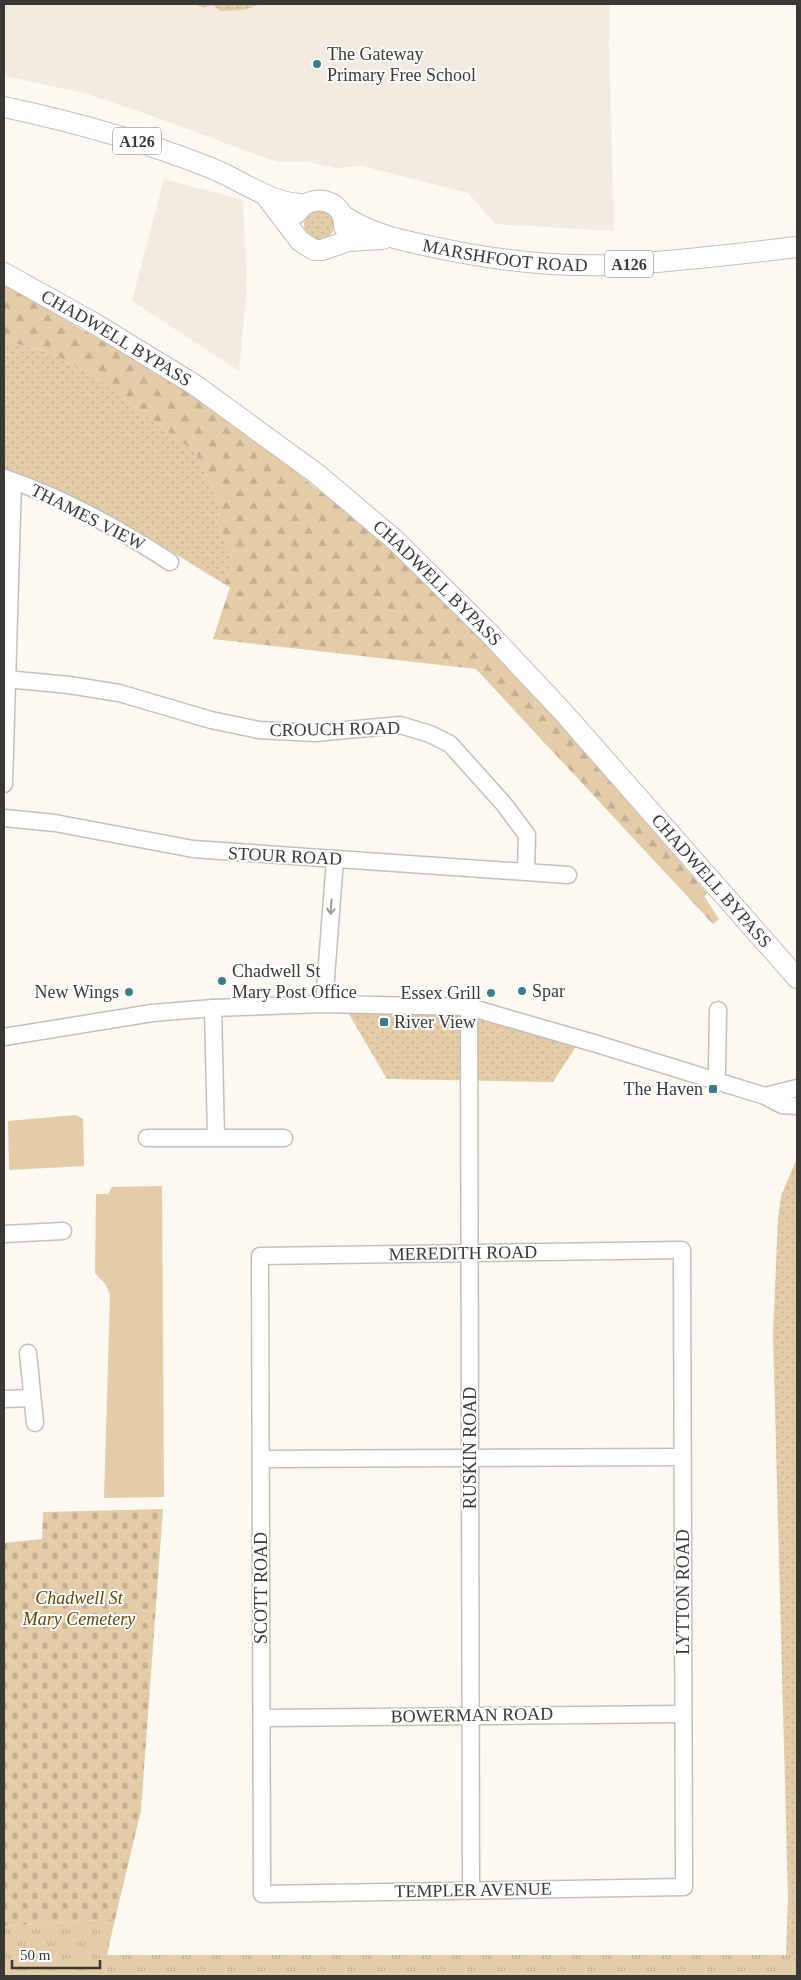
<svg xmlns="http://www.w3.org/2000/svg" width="801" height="1980" viewBox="0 0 801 1980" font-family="Georgia,serif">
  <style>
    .built { fill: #f3ebdf }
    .grass { fill: url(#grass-dots) }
    .forest { fill: url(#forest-firs) }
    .cemetery { fill: url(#cemetery-stones) }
    .park { fill: url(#park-tufts) }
    .garden { fill: #e4cca8 }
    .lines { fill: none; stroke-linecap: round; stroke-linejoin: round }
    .minor-casing { stroke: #c3c0ba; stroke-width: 19 }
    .major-casing { stroke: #c3c0ba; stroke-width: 22 }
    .minor { stroke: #fff; stroke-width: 16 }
    .major { stroke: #fff; stroke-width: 20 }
    .oneway { stroke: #9c9c9a }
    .poi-dot { fill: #3a7d8d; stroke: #fff; stroke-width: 2 }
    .labels { text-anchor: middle; stroke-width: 4; stroke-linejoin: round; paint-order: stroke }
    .shield { fill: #fff; stroke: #747472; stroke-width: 1 }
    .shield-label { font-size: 16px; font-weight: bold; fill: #393835 }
    .poi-label { font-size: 18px; fill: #393835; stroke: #fff; text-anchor: start }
    .street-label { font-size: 18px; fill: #393835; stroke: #fff }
    .park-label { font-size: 18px; font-style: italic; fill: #654502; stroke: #fff }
  </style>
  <defs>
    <pattern id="grass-dots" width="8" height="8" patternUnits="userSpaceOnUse" patternTransform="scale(1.25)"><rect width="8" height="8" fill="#e4cca8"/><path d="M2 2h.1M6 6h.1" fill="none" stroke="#c4b091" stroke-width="1.8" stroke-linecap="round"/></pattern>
    <pattern id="forest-firs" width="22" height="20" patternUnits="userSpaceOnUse" patternTransform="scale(1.25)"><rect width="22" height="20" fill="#e4cca8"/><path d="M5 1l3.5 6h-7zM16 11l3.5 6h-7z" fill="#c4b091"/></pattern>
    <pattern id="cemetery-stones" width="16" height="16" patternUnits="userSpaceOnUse" patternTransform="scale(1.25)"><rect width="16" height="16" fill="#e4cca8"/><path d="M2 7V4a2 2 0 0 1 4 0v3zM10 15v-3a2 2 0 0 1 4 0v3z" fill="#c4b091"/></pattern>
    <pattern id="park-tufts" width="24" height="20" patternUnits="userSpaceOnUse" patternTransform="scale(1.25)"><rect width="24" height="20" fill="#e4cca8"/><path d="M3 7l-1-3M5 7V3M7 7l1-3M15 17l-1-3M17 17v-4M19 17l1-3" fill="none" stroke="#c4b091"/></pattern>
  </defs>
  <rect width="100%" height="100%" fill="#fcf8f2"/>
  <g class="built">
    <polygon points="4,4 610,4 609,46 614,231 495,224 468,193 362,166 335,168 309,162 280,162 268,159 147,114 84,93 4,76"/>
    <polygon points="164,179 243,200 247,285 239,371 132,301"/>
  </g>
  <g class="grass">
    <path d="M194,4h67l-18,6 -22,1c-6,-5 -10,-7 -17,-3z"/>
    <circle cx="319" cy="225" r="15"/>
    <polygon points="4,341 49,352 93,375 196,453 220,504 217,525 233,560 224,584 166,548 98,516 4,478"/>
    <polygon points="343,1004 469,1007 581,1039 553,1082 387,1079"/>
    <polygon points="797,1158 797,1976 793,1976 792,1955 786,1955 788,1897 773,1335 778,1218 781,1196"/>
  </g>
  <polygon class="forest" points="4,284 190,392 251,437 388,545 481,636 556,718 707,893 704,896 719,919 713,924 476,669 213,639 230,587 224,584 233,560 217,525 220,504 196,453 93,375 49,352 4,341"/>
  <polygon class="cemetery" points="163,1509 141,1810 115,1919 4,1926 4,1543 42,1539 43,1512"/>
  <polygon class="park" points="115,1919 107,1955 792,1955 793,1976 4,1976 4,1926"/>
  <g class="garden">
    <polygon points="76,1115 83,1119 84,1166 9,1170 8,1121"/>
    <polygon points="162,1186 164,1497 104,1498 110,1295 106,1285 95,1273 96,1194 108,1194 112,1187"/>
  </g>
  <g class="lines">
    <defs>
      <g id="minor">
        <path d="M5,478c59,20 113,50 165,84"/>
        <polyline points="6,679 69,685 119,693 211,720 259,730 315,733 400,725 430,734 450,744 503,803 527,835 526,871"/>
        <polyline points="4,784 13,481"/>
        <polyline points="4,818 55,823 193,849 568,875"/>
        <polyline points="324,1004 335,859"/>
        <polyline points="469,1007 471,1890"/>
        <polyline points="213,1008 216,1137"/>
        <polyline points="4,1037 152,1013 213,1008 324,1004 469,1007 597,1044 765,1096 782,1105 797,1106"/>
        <polyline points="714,1081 717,1071 718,1010"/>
        <polyline points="765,1096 797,1088"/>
        <polyline points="147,1138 284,1138"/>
        <polyline points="4,1234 63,1231"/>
        <polygon points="682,1250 684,1887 262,1894 260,1256"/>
        <polyline points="28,1353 35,1423"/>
        <polyline points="4,1399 32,1398"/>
        <polyline points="261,1459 682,1457"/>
        <polyline points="262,1718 683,1714"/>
      </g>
      <g id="major">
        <path d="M4,107c71,15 139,34 207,61 30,12 62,37 94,36"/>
        <polyline points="265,195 300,241 314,250 322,250 348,241 383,239"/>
        <path d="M297,213c14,-22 49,-13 47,14"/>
        <path id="s1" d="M342,215c30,20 62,26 96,33 57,12 116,19 174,17 62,-3 124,-11 185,-18"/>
        <path id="s2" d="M4,273l88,49 103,63 122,89 78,66 93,92 75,80 234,266"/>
      </g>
    </defs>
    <use href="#minor" class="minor-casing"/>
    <use href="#major" class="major-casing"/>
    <use href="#minor" class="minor"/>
    <use href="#major" class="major"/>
  </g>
  <defs><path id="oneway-shaft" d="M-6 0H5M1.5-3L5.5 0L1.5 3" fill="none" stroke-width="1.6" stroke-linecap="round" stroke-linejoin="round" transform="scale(1.25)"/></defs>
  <use class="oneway" href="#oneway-shaft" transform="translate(331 907) rotate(94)"/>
  <g class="poi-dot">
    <circle cx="317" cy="64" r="5"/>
    <circle cx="222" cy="981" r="5"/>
    <circle cx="522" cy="991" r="5"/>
    <circle cx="129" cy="992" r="5"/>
    <circle cx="491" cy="993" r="5"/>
    <rect x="379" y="1017" width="10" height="10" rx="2.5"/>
    <rect x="708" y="1084" width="10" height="10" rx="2.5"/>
  </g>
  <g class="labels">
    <g class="shield">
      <rect x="113" y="127.5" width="48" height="27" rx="4"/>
      <rect x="605" y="250.5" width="48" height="27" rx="4"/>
    </g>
    <g class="shield-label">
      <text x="137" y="147">A126</text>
      <text x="629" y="270">A126</text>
    </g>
    <g class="poi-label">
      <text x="327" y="60">The Gateway<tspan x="327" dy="21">Primary Free School</tspan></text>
      <text x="232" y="977">Chadwell St<tspan x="232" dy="21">Mary Post Office</tspan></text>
      <text x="532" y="997">Spar</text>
      <text x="119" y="998" text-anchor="end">New Wings</text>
      <text x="481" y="999" text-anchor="end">Essex Grill</text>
      <text x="394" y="1028">River View</text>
      <text x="703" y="1095" text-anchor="end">The Haven</text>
    </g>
    <g class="street-label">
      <text dy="6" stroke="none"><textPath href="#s1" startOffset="170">MARSHFOOT ROAD</textPath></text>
      <text dy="6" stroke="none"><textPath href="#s2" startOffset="130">CHADWELL BYPASS</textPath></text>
      <text transform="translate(88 517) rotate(27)" y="6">THAMES VIEW</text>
      <text dy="6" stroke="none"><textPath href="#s2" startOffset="535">CHADWELL BYPASS</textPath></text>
      <text transform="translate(335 729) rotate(-1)" y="6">CROUCH ROAD</text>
      <text transform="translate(285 856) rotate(3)" y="6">STOUR ROAD</text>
      <text dy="6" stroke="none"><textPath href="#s2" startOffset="940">CHADWELL BYPASS</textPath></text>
      <text transform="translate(463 1253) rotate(-1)" y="6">MEREDITH ROAD</text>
      <text transform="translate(470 1448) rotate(-90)" y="6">RUSKIN ROAD</text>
      <text transform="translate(261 1588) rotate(-90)" y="6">SCOTT ROAD</text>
      <text transform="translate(683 1592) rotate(-90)" y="6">LYTTON ROAD</text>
      <text transform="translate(472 1715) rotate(-1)" y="6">BOWERMAN ROAD</text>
      <text transform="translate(473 1890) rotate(-1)" y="6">TEMPLER AVENUE</text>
    </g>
    <g class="park-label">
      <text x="79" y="1604">Chadwell St<tspan x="79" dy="21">Mary Cemetery</tspan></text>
    </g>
  </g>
  <rect width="801" height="1980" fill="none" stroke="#393835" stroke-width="10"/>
  <path d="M12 1960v8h88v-8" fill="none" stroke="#393835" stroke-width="2.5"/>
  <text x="20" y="1960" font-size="15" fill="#393835" stroke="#ffffff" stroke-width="4" paint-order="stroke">50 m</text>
</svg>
